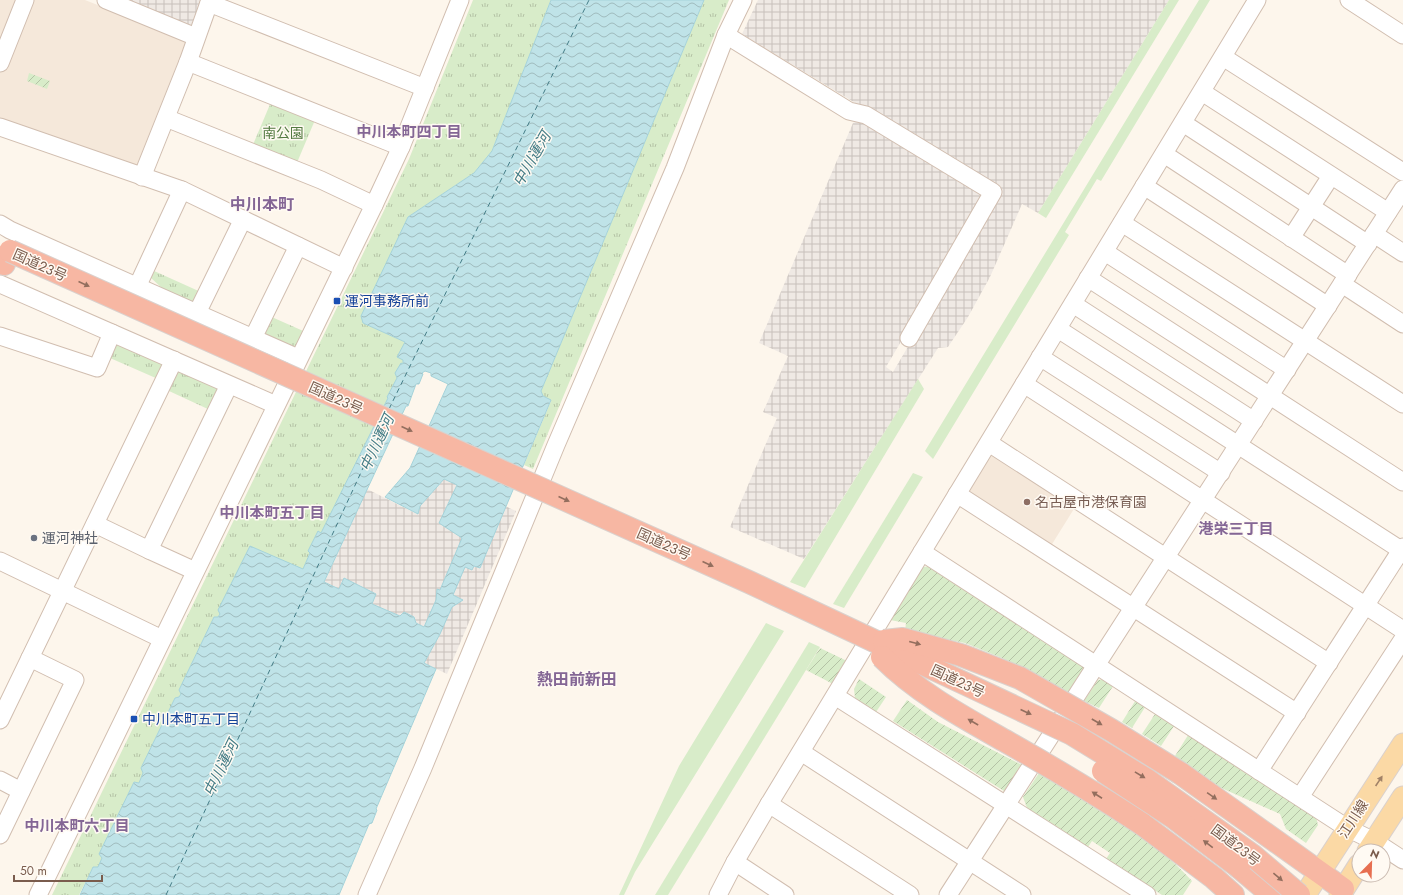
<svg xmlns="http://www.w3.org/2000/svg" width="1403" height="895" viewBox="0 0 1403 895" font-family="Jost,'Noto Sans JP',sans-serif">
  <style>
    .residential { fill: #f5e8da }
    .industrial { fill: url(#industrial-grid) }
    .grass { fill: #d8ecc9 }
    .park { fill: url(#park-tufts) }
    .garden { fill: url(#garden-furrows) }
    .water { fill: url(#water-waves); stroke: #a5d3da; fill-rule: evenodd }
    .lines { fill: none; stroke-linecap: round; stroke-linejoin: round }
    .ferry { stroke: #437c86; stroke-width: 1; stroke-dasharray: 5 4; stroke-linecap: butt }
    .minor-casing { stroke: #d1beb0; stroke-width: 19 }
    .major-casing { stroke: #dad1cd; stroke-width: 23 }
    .highway-casing { stroke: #dad1cd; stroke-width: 24 }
    .minor { stroke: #fff; stroke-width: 17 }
    .major { stroke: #fbd9a5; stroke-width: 21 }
    .highway { stroke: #f7b7a3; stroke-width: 22 }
    .highway-bridge-casing { stroke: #dad1cd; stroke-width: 24; stroke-linecap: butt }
    .highway-bridge { stroke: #f7b7a3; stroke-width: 22 }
    .oneway { fill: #936e5e }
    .oneway2 { fill: #a18267 }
    .transit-dot { fill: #1a4fb4; stroke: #fffaf3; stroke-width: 1.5 }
    .education-dot { fill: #8d6e63; stroke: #fffaf3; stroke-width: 1.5 }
    .worship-dot { fill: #6b7280; stroke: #fffaf3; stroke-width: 1.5 }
    .labels { text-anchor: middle; stroke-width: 3; stroke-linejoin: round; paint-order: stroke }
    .park-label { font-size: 14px; fill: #537a41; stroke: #fffaf3 }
    .street-label { font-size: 14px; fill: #7a5c4d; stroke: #fffaf3 }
    .transit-label { font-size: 14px; fill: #164399; stroke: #fffaf3; text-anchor: start }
    .education-label { font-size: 14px; fill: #785e54; stroke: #fffaf3; text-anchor: start }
    .worship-label { font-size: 14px; fill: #5b616d; stroke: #fffaf3; text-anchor: start }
    .neighbourhood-label { font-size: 15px; font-weight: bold; fill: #846695; stroke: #fffaf3 }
    .water-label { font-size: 15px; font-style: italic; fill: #437c86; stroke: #fffaf3 }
    .quarter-label { font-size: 16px; font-weight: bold; fill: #846695; stroke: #fffaf3 }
  </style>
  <defs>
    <pattern id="industrial-grid" width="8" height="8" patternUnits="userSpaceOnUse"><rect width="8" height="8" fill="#efe9e4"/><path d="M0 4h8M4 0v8" fill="none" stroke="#c7c0bb"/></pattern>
    <pattern id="park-tufts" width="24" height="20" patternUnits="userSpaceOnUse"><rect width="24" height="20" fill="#d8ecc9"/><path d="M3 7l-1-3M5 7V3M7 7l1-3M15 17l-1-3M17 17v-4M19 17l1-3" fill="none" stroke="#b4c2a5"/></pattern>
    <pattern id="garden-furrows" width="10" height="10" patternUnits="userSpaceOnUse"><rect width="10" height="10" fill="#d8ecc9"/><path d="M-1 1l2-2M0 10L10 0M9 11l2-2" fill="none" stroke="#b4c2a5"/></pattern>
    <pattern id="water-waves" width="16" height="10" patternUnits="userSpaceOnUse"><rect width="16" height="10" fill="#bfe3e8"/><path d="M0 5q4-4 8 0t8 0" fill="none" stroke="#a0bbbe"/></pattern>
  </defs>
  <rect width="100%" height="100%" fill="#fdf6ec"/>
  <g class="residential">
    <polygon points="0,0 85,0 186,40 188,44 141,163 135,167 0,121"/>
    <polygon points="991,454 1077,504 1049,549 968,493"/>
  </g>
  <g class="industrial">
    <polygon points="119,0 204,0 194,27 189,28"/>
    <polygon points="758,0 1169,0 1038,213 1022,204 990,277 968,317 948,347 938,348 804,559 730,527 777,418 763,412 788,356 759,343 853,123 862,119 978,191 980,196 979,209 886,367 893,372 1000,191 742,34"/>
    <polygon points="444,479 516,511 447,674 424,663 440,634 417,624 414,617 404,612 400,616 372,604 376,594 344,579 339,589 324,583 367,489 417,514 420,506"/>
  </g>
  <g class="grass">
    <polygon points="1169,0 1179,0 1046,218 1038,213"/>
    <polygon points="1199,0 1210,0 1101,181 1097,179 1065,232 1069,235 933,459 925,451"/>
    <polygon points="918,379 924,389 805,588 790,582"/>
    <polygon points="913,473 923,477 844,608 833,604"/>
    <polygon points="766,623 784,631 635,872 624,895 619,895 679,766"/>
    <polygon points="809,642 820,647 806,670 668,895 655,895"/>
  </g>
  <g class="park">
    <polygon points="473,0 551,0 492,151 474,173 408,217 363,323 405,342 403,365 397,373 397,378 387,397 388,398 321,534 318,532 308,551 310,552 303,570 250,546 220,611 220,614 218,617 214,617 179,690 181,694 179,697 175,698 141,768 143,773 139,783 134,782 99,854 102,858 98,867 93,867 79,895 52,895 409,159"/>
    <polygon points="704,0 729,0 533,469 524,465 551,401 543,396 541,391"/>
    <polygon points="271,102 315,120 296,165 252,147"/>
    <polygon points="152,270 203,293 195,310 178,303 150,277"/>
    <polygon points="265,314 310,334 298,358 253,338"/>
    <polygon points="116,342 164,363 158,379 110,358"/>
    <polygon points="178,370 220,389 210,410 169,391"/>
  </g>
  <g class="garden">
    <polygon points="29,73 50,81 47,89 27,81"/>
    <polygon points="932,566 1084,664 1085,672 1071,694 1002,658 965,643 905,631 906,623 890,620 923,567"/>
    <polygon points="820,648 847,661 833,684 806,670"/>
    <polygon points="859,679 886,697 876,712 855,698 854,689"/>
    <polygon points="1108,679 1115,683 1099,708 1084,701 1098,680"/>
    <polygon points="1137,698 1147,704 1132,728 1122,722"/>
    <polygon points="907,700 938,722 1024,766 1011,789 1004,791 893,721"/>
    <polygon points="1157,711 1176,723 1161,746 1142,734"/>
    <polygon points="1190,732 1315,813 1318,825 1306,843 1286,829 1280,814 1219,787 1175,756"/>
    <path d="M1039,773c53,32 111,61 153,108l-9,14h-21l-56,-36 4,-6 -18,-12 -4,6 -61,-39 -4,-11z"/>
  </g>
  <path class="water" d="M551,0h153l-163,391 2,5 8,4 -71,168 -6,-2 -2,4 -7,-3 -12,28 10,5 -11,7 -12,27 -16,29 12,6 -60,140 1,1 -5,13 -3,1 -30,71h-259l13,-28h5l4,-9 -3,-4 35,-72 5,1 4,-10 -2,-5 34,-70 4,-1 2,-3 -2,-4 35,-73h4l2,-3 -2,-4 32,-64 53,23 7,-16 -2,-2 10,-20 3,2 67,-135 -1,-1 10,-19 -2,-5 6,-10 2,1v-4l-6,-3 8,-15 -42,-19 -2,-7 47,-99 66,-44 18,-22zM425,371l6,2v3l17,8 -38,84 -25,29 33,17 2,-8 24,-27 13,6 -18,38 23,15 -22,52 -3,-1 -1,11 -12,27 -8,-4 -2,-6 -10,-5 -4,4 -28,-12 4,-10 -32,-16 -5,11 -15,-7 82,-176h2l8,-22h3l4,-10 -1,-1z"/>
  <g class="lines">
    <g class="ferry">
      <polyline points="389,409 589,0"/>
      <polyline points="166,895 381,429"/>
    </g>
    <defs>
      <g id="minor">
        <polyline points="106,0 196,37"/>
        <polyline points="1349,0 1403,35"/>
        <polyline points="209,3 425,88"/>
        <polyline points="726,35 849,111 866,115 993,192 909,338"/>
        <polyline points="1223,57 1403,172"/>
        <polyline points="188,62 401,147"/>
        <polyline points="0,63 25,0"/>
        <polyline points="1202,92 1388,212"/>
        <polyline points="166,118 321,180 374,205"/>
        <polyline points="1183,123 1368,244"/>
        <polyline points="0,127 182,190 344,268"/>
        <polyline points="1164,154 1348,275"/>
        <polyline points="142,177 188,62 210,0"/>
        <polyline points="1144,186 1328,306"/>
        <polyline points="1122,223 1403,404"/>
        <polyline points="0,224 10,230 298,358"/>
        <polyline points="1374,234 1403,253"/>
        <polyline points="1291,238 1331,176"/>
        <polyline points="1105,252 1287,370"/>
        <polyline points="1088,278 1403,482"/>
        <polyline points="0,284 276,405"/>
        <polyline points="1342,284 1403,324"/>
        <polyline points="137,287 182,190"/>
        <polyline points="1073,304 1254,421"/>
        <polyline points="197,313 243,219"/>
        <polyline points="1058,329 1401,550"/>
        <polyline points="0,336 97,368 112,333"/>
        <polyline points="253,338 298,246"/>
        <polyline points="1040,357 1221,473"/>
        <polyline points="1024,384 1403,630"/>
        <polyline points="989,443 1329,663"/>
        <polyline points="957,494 1297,713"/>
        <polyline points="95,524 149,550 229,385"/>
        <polyline points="149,550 195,571"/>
        <polyline points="922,552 1347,828 1374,841 1403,860"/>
        <polyline points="0,561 162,639"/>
        <polyline points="835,696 1147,895"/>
        <polyline points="0,720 174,360"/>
        <polyline points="801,752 1022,895"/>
        <polyline points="1259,771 1403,547"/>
        <polyline points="0,780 21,791"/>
        <polyline points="1300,797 1403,639"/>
        <polyline points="769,804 910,895"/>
        <polyline points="0,835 75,680 30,658"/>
        <polyline points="735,862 785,895"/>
        <polyline points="38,895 374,205 401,147 460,0"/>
        <polyline points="367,895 423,768 556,445 675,168 726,35 743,0"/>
        <polyline points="718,895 735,862 769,804 1257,0"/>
        <polyline points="948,895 1403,189"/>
      </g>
      <g id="major">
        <polyline points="1368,851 1403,797"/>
        <polyline points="1305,895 1403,744"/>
        <polyline points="1340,895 1359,865"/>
      </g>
      <g id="highway">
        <polyline points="0,262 4,264"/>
        <polyline points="1180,773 1343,889"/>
        <polyline points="1142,824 1214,878 1233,895"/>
        <polyline points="1239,867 1272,895"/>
      </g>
    </defs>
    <use href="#minor" class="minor-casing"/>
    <use href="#major" class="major-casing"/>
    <use href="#highway" class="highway-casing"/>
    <use href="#minor" class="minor"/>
    <use href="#major" class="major"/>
    <use href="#highway" class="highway"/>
    <defs>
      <g id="highway-bridge">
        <polyline points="10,251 749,582 1072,734 1147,780 1252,855 1299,895"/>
        <polyline points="884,641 903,639 961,655 1020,678 1111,730 1180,773"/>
        <path d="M882,657c36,36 81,60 125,85 46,26 91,53 135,82"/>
        <polyline points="1103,771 1173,817 1239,867"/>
      </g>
    </defs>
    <use href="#highway-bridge" class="highway-bridge-casing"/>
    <use href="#highway-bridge" class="highway-bridge"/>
  </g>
  <defs><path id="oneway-solid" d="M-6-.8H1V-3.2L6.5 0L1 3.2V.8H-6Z"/></defs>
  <g class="oneway">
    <use href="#oneway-solid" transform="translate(84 284) rotate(24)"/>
    <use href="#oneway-solid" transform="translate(407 429) rotate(24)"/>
    <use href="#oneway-solid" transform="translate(564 499) rotate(24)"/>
    <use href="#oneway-solid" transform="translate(708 564) rotate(24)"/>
    <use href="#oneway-solid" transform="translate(915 643) rotate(15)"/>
    <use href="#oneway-solid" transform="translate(1026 712) rotate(25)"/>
    <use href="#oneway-solid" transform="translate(973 722) rotate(-150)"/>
    <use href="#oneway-solid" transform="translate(1097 722) rotate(30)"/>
    <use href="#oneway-solid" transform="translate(1140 775) rotate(31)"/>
    <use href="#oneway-solid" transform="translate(1097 795) rotate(-147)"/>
    <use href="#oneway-solid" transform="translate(1212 796) rotate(35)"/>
    <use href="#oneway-solid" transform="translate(1208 844) rotate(-143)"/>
    <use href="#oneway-solid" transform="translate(1278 877) rotate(40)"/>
  </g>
  <use class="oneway2" href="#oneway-solid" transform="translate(1379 781) rotate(-56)"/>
  <g class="transit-dot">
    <rect x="333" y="297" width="8" height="8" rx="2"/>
    <rect x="130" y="715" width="8" height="8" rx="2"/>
  </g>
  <circle class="education-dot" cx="1027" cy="502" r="4"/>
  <circle class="worship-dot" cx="34" cy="538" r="4"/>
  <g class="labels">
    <g class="park-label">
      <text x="283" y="138">南公園</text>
    </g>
    <g class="street-label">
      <text transform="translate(40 265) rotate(24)" y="5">国道23号</text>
      <text transform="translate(336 398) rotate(24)" y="5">国道23号</text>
      <text transform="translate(664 544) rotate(24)" y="5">国道23号</text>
      <text transform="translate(958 681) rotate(25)" y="5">国道23号</text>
      <text transform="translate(1353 819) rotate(-57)" y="5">江川線</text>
      <text transform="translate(1236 845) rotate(37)" y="5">国道23号</text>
    </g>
    <g class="transit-label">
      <text x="345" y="306">運河事務所前</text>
      <text x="142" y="724">中川本町五丁目</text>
    </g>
    <g class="education-label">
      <text x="1035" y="507">名古屋市港保育園</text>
    </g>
    <g class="worship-label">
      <text x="42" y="543">運河神社</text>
    </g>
    <g class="neighbourhood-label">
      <text x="409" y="137">中川本町四丁目</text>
      <text x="272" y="518">中川本町五丁目</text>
      <text x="1236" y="534">港栄三丁目</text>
      <text x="77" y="831">中川本町六丁目</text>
    </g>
    <g class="water-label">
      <text transform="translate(532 159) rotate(-60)" y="5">中川運河</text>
      <text transform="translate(377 443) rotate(-65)" y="5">中川運河</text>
      <text transform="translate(221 768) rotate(-64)" y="5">中川運河</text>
    </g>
    <g class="quarter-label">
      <text x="262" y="210">中川本町</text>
      <text x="577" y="685">熱田前新田</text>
    </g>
  </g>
  <g transform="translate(1371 863) rotate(23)"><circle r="19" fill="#fffaf3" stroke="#cabbb1"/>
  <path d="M0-3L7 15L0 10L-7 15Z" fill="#e76f51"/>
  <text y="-6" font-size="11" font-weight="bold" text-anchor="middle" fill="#7a5c4d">N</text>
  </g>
  <path d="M14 875v6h88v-6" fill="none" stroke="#7a5c4d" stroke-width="2"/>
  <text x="20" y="875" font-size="12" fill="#7a5c4d" stroke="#fffaf3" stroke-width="3" paint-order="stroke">50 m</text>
</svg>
